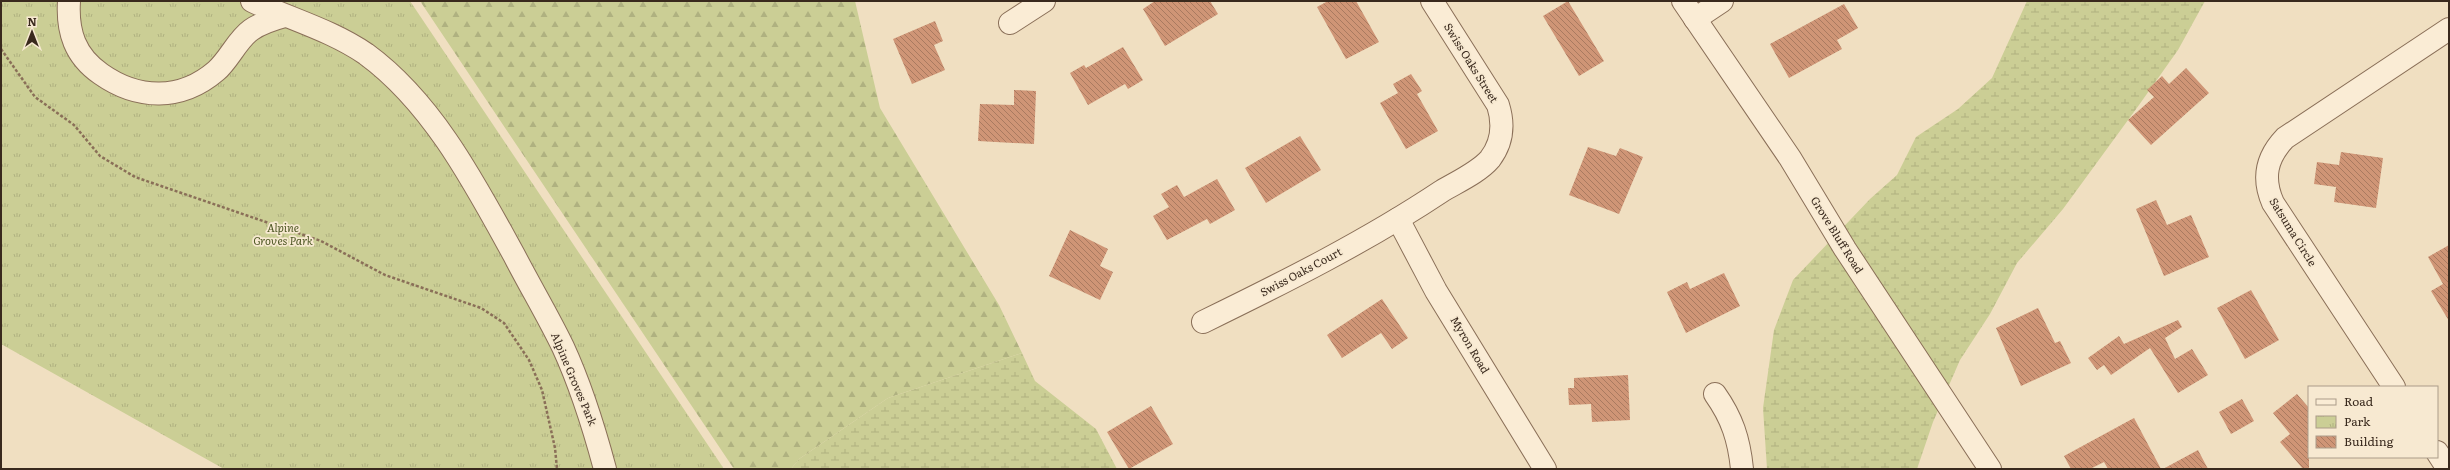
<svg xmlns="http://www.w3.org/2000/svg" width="2450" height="470" viewBox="0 0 2450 470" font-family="Literata,serif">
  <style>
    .forest { fill: url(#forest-firs) }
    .wetland { fill: url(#wetland-marsh) }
    .park { fill: url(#park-tufts) }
    .building { fill: url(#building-back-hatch) }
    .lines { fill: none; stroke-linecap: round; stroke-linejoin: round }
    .minor-casing { stroke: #8a6f58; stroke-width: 24 }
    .path { stroke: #8a6f58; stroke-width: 2.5; stroke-dasharray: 3 2; stroke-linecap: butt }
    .minor { stroke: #faecd5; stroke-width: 22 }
    .labels { text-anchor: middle; stroke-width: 3.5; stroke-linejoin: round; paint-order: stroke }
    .street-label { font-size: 11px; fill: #39291d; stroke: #f7e9d1 }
    .park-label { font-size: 11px; font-style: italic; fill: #4d5623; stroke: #f7e9d1 }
  </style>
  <defs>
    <pattern id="forest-firs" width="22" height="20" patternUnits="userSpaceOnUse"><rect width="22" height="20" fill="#cbce95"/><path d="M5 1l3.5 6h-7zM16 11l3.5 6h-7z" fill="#afb180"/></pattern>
    <pattern id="wetland-marsh" width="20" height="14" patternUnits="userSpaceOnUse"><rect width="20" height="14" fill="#cbce95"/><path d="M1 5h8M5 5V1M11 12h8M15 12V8" fill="none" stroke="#afb180"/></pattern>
    <pattern id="park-tufts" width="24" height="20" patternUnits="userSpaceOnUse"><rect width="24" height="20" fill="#cbce95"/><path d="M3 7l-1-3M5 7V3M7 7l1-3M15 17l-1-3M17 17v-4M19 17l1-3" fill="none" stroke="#afb180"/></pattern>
    <pattern id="building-back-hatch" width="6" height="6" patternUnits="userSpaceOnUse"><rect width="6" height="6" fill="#cf9576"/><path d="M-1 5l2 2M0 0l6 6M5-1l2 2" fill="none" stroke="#a97a60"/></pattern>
  </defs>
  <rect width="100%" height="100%" fill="#f0dfc1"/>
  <polygon class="forest" points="420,1 855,1 880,108 999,305 1022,353 888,398 799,459 791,469 734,469"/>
  <g class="wetland">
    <polygon points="2027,1 2205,1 2178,50 2139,105 2063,209 2017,263 1990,314 1960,360 1933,422 1917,469 1767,469 1763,408 1774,330 1793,280 1870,199 1897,175 1916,137 1958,109 1992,78"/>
    <polygon points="1022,353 1035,381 1096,429 1117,469 791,469 799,459 888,398"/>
  </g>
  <polygon class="park" points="1,1 410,1 724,469 224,469 1,344"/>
  <g class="building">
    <polygon points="1155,1 1210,1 1218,14 1165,46 1143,9"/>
    <polygon points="1328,1 1356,1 1379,42 1346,59 1317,7"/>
    <polygon points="1568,1 1604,61 1579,76 1543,16"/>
    <polygon points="1844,4 1858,28 1837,40 1842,49 1789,78 1770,44"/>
    <polygon points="935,21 943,41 934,45 945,70 912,84 893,39"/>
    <polygon points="1123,47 1143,80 1128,89 1125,84 1088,105 1070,73 1084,65 1086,68"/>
    <polygon points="2186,68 2209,93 2151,145 2128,120 2154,97 2147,90 2162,76 2169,84"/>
    <polygon points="1411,74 1422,91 1417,94 1438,131 1406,149 1380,103 1398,93 1393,84"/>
    <polygon points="1014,90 1036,91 1034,144 978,141 980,104 1014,105"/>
    <polygon points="1300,136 1321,170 1266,203 1245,168"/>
    <polygon points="1588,147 1616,156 1620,148 1643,157 1619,214 1569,195"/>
    <polygon points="2341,152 2383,158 2376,208 2334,202 2336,187 2314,184 2317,162 2339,165"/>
    <polygon points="1217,179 1235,210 1210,224 1207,219 1167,240 1153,216 1169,207 1161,194 1177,185 1184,197"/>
    <polygon points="2156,200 2167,225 2191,215 2209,257 2164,276 2136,209"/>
    <polygon points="1070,230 1108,249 1100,266 1113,272 1100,300 1049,276"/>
    <polygon points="2449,245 2449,321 2431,291 2443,284 2428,257"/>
    <polygon points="1724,273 1740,306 1686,333 1667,292 1687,282 1690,289"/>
    <polygon points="2251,290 2279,340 2245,359 2217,308"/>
    <polygon points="1382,299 1408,338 1392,349 1381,333 1342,358 1327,335"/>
    <polygon points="2038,308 2055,343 2060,341 2071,363 2021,386 1996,328"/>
    <polygon points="2178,320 2182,327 2165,338 2175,359 2192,349 2208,375 2178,393 2150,348 2111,375 2104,365 2097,370 2088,358 2119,336 2124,344"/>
    <polygon points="1628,375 1630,420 1592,422 1591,404 1569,405 1568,388 1574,388 1574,378"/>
    <polygon points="2297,394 2309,408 2309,469 2303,469 2280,442 2290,434 2273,413"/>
    <polygon points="2242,399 2254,421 2231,434 2219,412"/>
    <polygon points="1151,406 1173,444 1129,469 1107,432"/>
    <polygon points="2134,418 2161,469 2108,469 2104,462 2090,469 2071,469 2064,456"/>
    <polygon points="2198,450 2208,469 2163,469"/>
  </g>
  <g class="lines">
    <defs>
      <g id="minor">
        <path d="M69,1c-2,31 6,55 32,73 37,26 80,27 115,-3 13,-11 21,-31 35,-41 10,-7 23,-11 34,-14"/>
        <path d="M252,1c38,18 79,29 114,53 67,49 109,130 148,201 16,31 34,61 49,92 18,39 31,81 42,122"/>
        <polyline points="1683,1 1790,158 1845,249 1990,469"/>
        <polyline points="1695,19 1722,1"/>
        <polyline points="1010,23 1044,1"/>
        <polyline points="1398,219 1436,291 1545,469"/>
        <path d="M1203,322c82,-40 164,-81 239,-131 15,-9 37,-19 48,-32 13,-17 14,-35 8,-54l-66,-104"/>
        <path d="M2394,387l-121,-184c-11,-25 -7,-45 12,-65l164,-109"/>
        <path d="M1715,394c17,24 24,45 27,75"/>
        <polyline points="2437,452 2448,469"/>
      </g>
    </defs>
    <use href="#minor" class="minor-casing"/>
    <polyline class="path" points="1,49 35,97 74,125 100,156 135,177 321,241 385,275 481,308 504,323 529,360 542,390 555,448 557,469"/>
    <use href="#minor" class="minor"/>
  </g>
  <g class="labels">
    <g class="street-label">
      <text transform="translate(1471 63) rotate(58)" y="4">Swiss Oaks Street</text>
      <text transform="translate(2293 232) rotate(58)" y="4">Satsuma Circle</text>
      <text transform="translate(1837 235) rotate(58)" y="4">Grove Bluff Road</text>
      <text transform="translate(1301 272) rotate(-28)" y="4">Swiss Oaks Court</text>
      <text transform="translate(1470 345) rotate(59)" y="4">Myron Road</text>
      <text transform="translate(574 379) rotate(67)" y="4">Alpine Groves Park</text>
    </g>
    <g class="park-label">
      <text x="283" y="232">Alpine<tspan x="283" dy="13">Groves Park</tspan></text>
    </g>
  </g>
  <rect width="2450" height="470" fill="none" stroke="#39291d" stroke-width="4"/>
  <rect x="2308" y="386" width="130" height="72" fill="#f7e9d1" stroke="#ab9c89"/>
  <rect x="2316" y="399" width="20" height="6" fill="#faecd5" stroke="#ab9c89"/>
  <text x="2344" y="406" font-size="12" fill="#39291d">Road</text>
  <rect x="2316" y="416" width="20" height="12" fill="url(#park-tufts)" stroke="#ab9c89"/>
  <text x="2344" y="426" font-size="12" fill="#39291d">Park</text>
  <rect x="2316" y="436" width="20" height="12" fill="url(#building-back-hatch)" stroke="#ab9c89"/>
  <text x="2344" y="446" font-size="12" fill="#39291d">Building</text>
  <g transform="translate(32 32)" stroke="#f7e9d1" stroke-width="3" paint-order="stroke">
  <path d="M0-3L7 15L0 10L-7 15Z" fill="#39291d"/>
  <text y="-6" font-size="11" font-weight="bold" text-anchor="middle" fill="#39291d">N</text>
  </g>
</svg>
